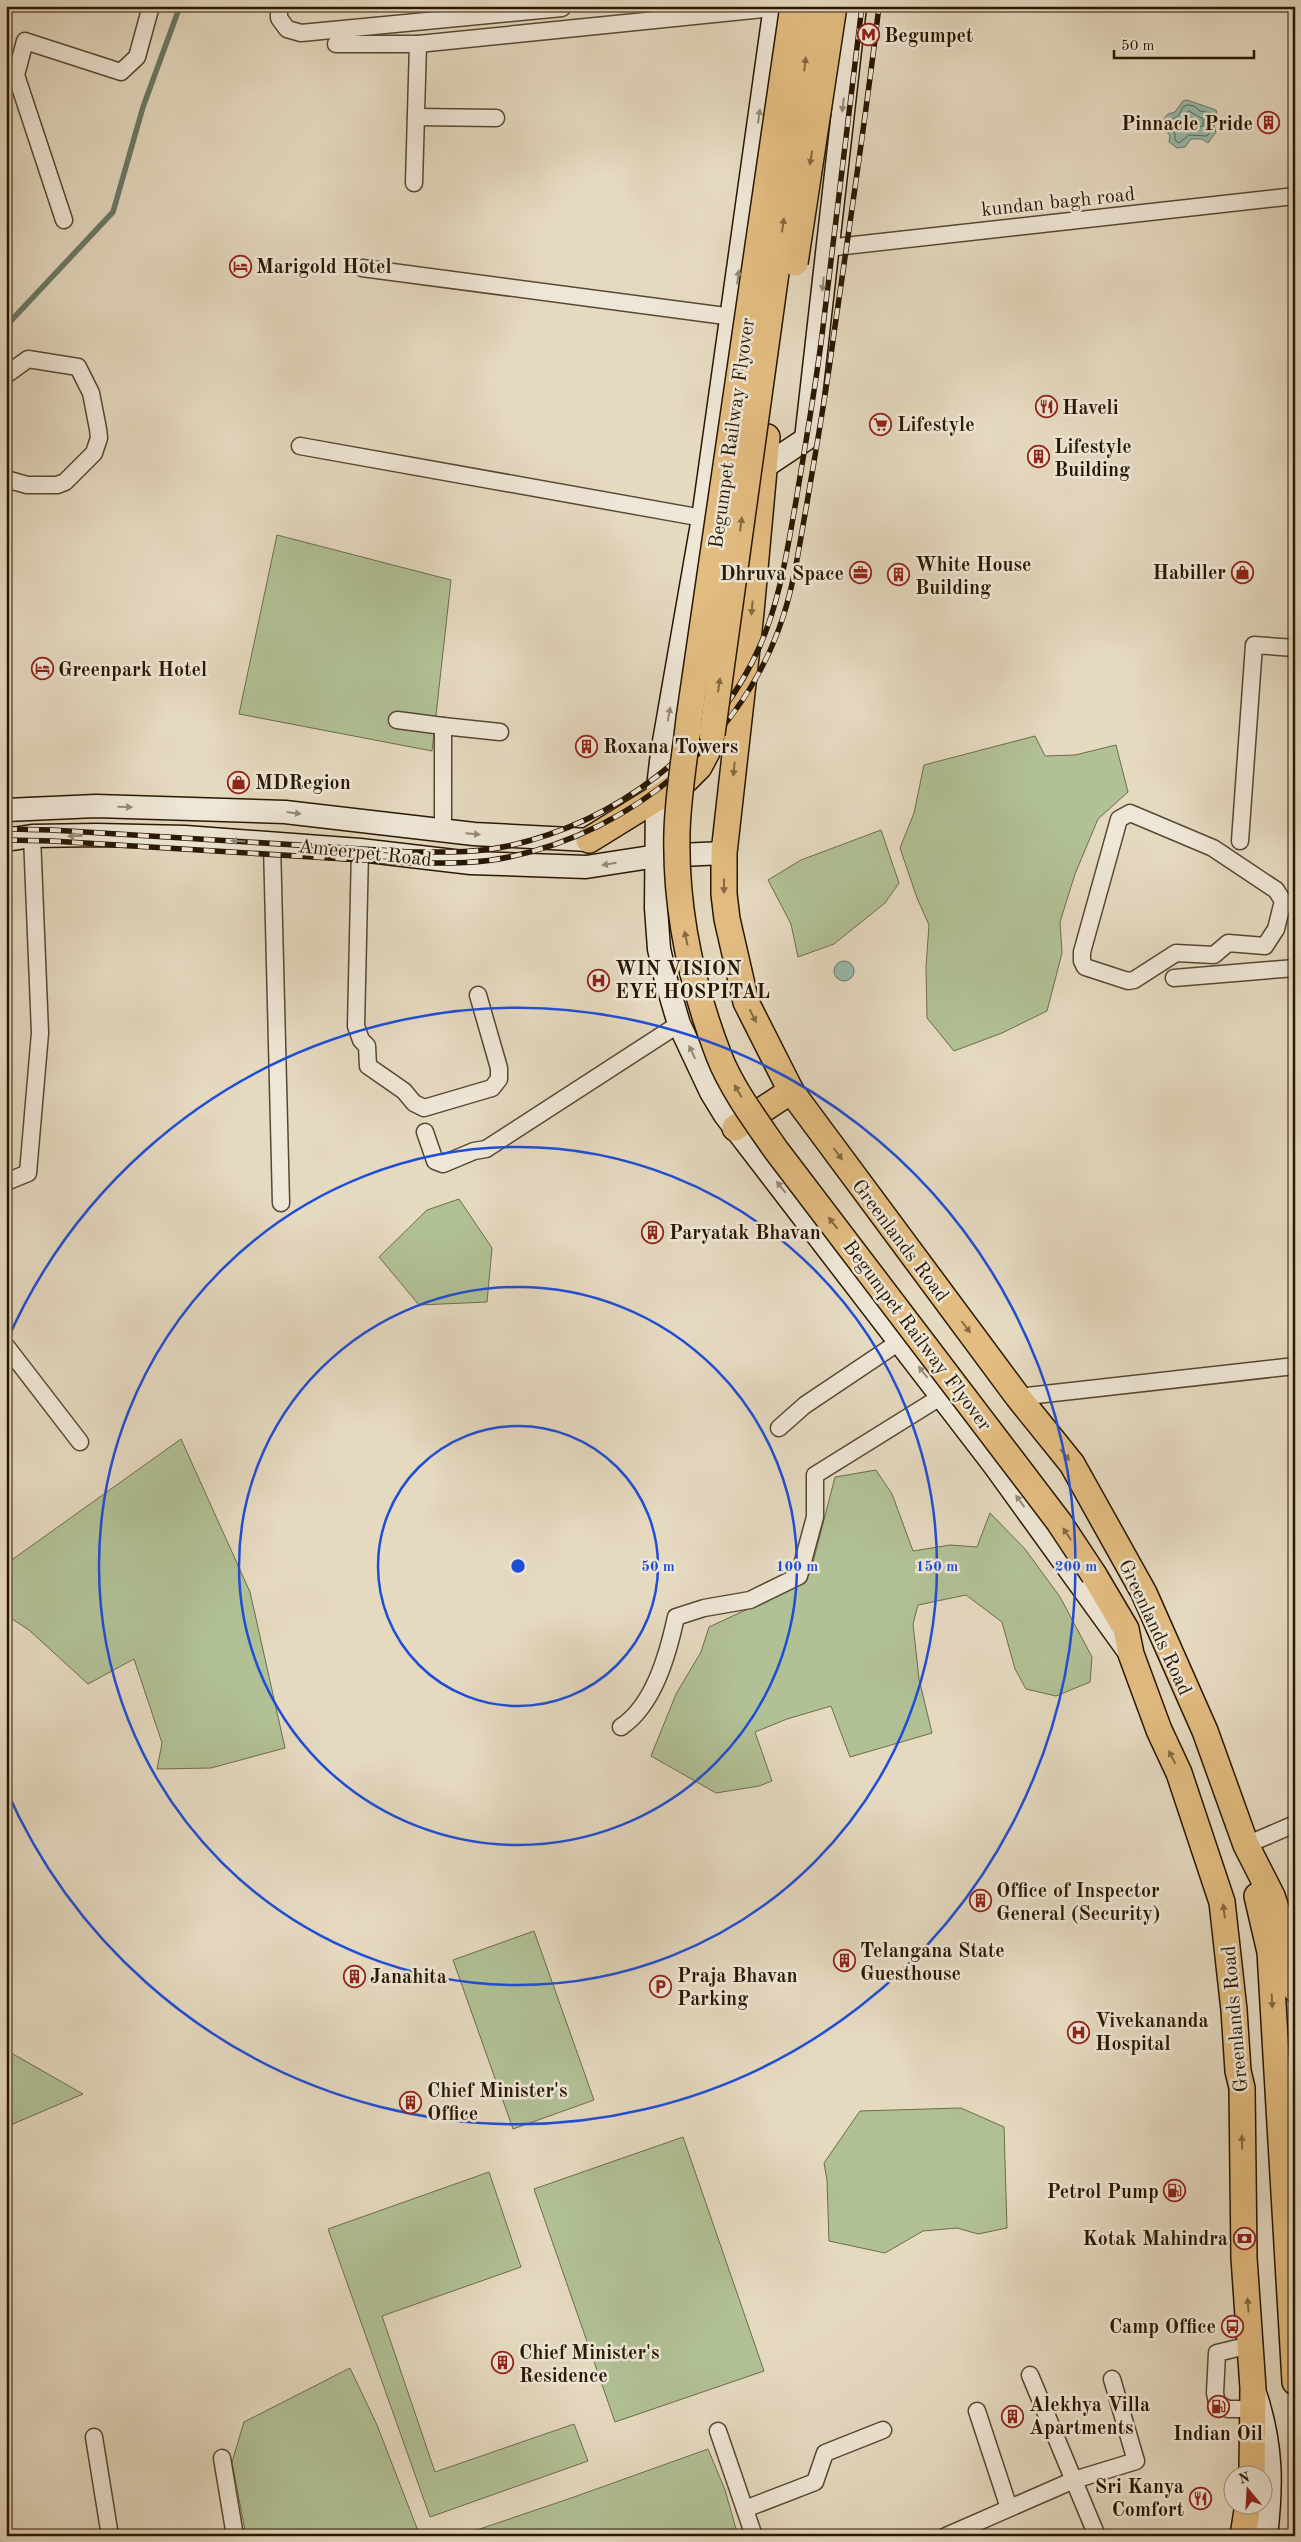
<svg xmlns="http://www.w3.org/2000/svg" width="1301" height="2542" viewBox="0 0 1301 2542" font-family="'Old Standard TT',serif">
  <style>
    .green { fill: #b1c095; stroke: #6c6c4b }
    .water { fill: #96bbad; stroke: #6a7968 }
    .lines { fill: none; stroke-linecap: round; stroke-linejoin: round }
    .shore { stroke: #5f6957; stroke-width: 1 }
    .stream { stroke: #6a7968; stroke-width: 5.5 }
    .street-casing { stroke: #574831; stroke-width: 19 }
    .secondary-casing { stroke: #281701; stroke-width: 25 }
    .primary-casing { stroke: #281701; stroke-width: 28 }
    .street { stroke: #eee6d6; stroke-width: 16 }
    .secondary { stroke: #eee6d6; stroke-width: 22 }
    .primary { stroke: #e2bc80; stroke-width: 25 }
    .rail-casing { stroke: #281701; stroke-width: 5.5 }
    .rail { stroke: #eee6d6; stroke-width: 4; stroke-dasharray: 11; stroke-linecap: butt }
    .primary-bridge-casing { stroke: #281701; stroke-width: 28; stroke-linecap: butt }
    .primary-bridge { stroke: #e2bc80; stroke-width: 25 }
    .oneway { fill: #856a40 }
    .oneway2 { fill: #958976 }
    .ring { fill: none; stroke: #1d4ed8; stroke-width: 2.5 }
    .labels { text-anchor: middle; stroke-width: 5; stroke-linejoin: round; paint-order: stroke }
    .poi-label { font-size: 20px; font-weight: bold; fill: #281701; stroke: #eee6d6; text-anchor: start }
    .street-label { font-size: 20px; fill: #281701; stroke: #eee6d6 }
    .centre { fill: #1d4ed8; stroke: #eee6d6; stroke-width: 2.5 }
    .ring-label { font-size: 15px; text-anchor: middle; font-weight: bold; fill: #1d4ed8; stroke: #eee6d6; stroke-width: 5; stroke-linejoin: round; paint-order: stroke }
  </style>
  <rect width="100%" height="100%" fill="#e5d9c0"/>
  <filter id="stains"><feTurbulence type="fractalNoise" baseFrequency=".004" numOctaves="4"/><feColorMatrix values="0 0 0 0 .2 0 0 0 0 .09 0 0 0 0 .02 0 0 0 .5 -.17"/></filter>
  <radialGradient id="worn" r=".72"><stop offset=".6" stop-color="#630" stop-opacity="0"/><stop offset="1" stop-color="#630" stop-opacity=".3"/></radialGradient>
  <g class="green">
    <polygon points="277,535 451,580 432,751 239,714"/>
    <polygon points="1035,736 1045,756 1075,755 1116,745 1128,792 1098,819 1075,874 1060,922 1062,953 1047,1011 1002,1033 954,1051 927,1018 926,967 929,925 917,898 900,848 914,813 924,765"/>
    <polygon points="881,830 899,883 885,903 834,944 798,957 791,924 768,880 801,860"/>
    <polygon points="459,1199 492,1248 487,1302 419,1305 379,1257 427,1210"/>
    <polygon points="181,1439 250,1592 285,1748 211,1768 157,1769 162,1743 134,1659 88,1684 29,1630 6,1615 6,1564"/>
    <polygon points="876,1470 892,1494 913,1551 950,1545 977,1547 990,1513 1025,1549 1060,1597 1092,1657 1090,1682 1056,1696 1026,1689 1015,1669 1002,1622 966,1595 918,1605 913,1624 919,1679 932,1733 850,1757 831,1706 787,1719 755,1732 772,1781 759,1786 716,1793 651,1756 676,1694 701,1652 709,1627 782,1593 810,1574 835,1477"/>
    <polygon points="534,1931 594,2100 513,2129 453,1960"/>
    <polygon points="6,2050 83,2094 6,2127"/>
    <polygon points="961,2108 1004,2127 1007,2228 978,2234 957,2228 923,2231 885,2253 829,2241 827,2180 824,2163 860,2111"/>
    <polygon points="683,2137 764,2371 615,2422 534,2189"/>
    <polygon points="489,2172 521,2267 382,2316 435,2472 574,2424 588,2461 430,2517 328,2229"/>
    <polygon points="350,2368 377,2425 420,2536 246,2536 232,2462 244,2422"/>
    <polygon points="708,2449 725,2490 738,2536 453,2536 471,2532 574,2497"/>
  </g>
  <g class="water">
    <polygon points="1187,100 1216,110 1218,119 1214,126 1216,132 1208,143 1202,139 1191,139 1185,147 1177,148 1169,142 1170,136 1164,127 1163,120 1168,114 1175,112 1183,101"/>
    <circle cx="844" cy="971" r="10"/>
  </g>
  <g class="lines">
    <g class="shore">
      <polygon points="1188,105 1194,106 1200,111 1212,113 1213,119 1209,126 1210,132 1207,136 1189,135 1179,143 1175,140 1175,134 1168,122 1178,116 1183,107"/>
      <polygon points="1189,111 1203,119 1203,126 1181,131 1177,124"/>
    </g>
    <polyline class="stream" points="6,326 113,212 143,107 180,6"/>
    <defs>
      <g id="street">
        <polyline points="279,6 279,18 287,29 301,33 562,8"/>
        <polyline points="336,44 418,44 784,7"/>
        <polyline points="416,117 496,118"/>
        <polyline points="414,183 418,44"/>
        <polyline points="64,220 16,75 25,41 121,72 137,57 151,6"/>
        <polyline points="827,248 1295,196"/>
        <polyline points="362,268 733,317"/>
        <polyline points="6,375 28,359 78,367 91,393 98,429 99,438 94,453 65,482 57,485 27,485 6,479"/>
        <polyline points="300,446 703,518"/>
        <polyline points="397,720 443,726"/>
        <polygon points="1130,813 1213,848 1276,890 1283,901 1276,929 1265,946 1228,943 1214,955 1176,953 1134,980 1128,981 1085,967 1082,961 1082,952 1119,819"/>
        <polyline points="443,831 443,726 500,732"/>
        <polyline points="1240,841 1254,645 1295,648"/>
        <polyline points="272,844 281,1203"/>
        <polyline points="360,850 356,1026 361,1040 367,1046 368,1066 404,1091 414,1103 424,1108 492,1088 499,1079 499,1068 478,995"/>
        <polyline points="1174,978 1295,968"/>
        <polyline points="425,1132 435,1161 443,1164 474,1151 486,1149 679,1024"/>
        <polyline points="6,1182 28,1173 40,1033 32,836"/>
        <polyline points="6,1346 80,1442"/>
        <polyline points="1018,1397 1295,1366"/>
        <polyline points="779,1428 805,1405 899,1342"/>
        <path d="M621,1727c33,-22 47,-73 55,-110l28,-9 46,-8 49,-24 16,-59v-42l127,-79"/>
        <polyline points="1246,1845 1295,1824"/>
        <polyline points="1250,2345 1217,2353 1215,2393 1217,2403 1228,2409 1253,2409"/>
        <polyline points="1030,2375 1097,2536"/>
        <polyline points="977,2411 1009,2508"/>
        <polyline points="718,2431 754,2536"/>
        <polyline points="94,2437 110,2536"/>
        <polyline points="222,2458 235,2536"/>
        <polyline points="745,2509 815,2482 825,2453 883,2430"/>
        <polyline points="946,2536 1074,2480 1136,2461 1112,2379"/>
      </g>
      <g id="secondary">
        <polyline points="775,6 703,518 662,753 657,796 656,908 659,949 666,980 679,1024 711,1092 725,1115 994,1465 1127,1649"/>
        <polyline points="764,467 806,439 855,6"/>
        <polyline points="6,810 96,806 285,812 474,834 589,840"/>
        <polyline points="6,840 32,836 97,835 185,837 360,850 471,863 586,867 657,856 724,853"/>
        <path d="M1256,2396c16,50 16,89 10,140"/>
      </g>
      <g id="primary">
        <polyline points="767,437 751,612 724,853 724,894 727,919 746,1002 791,1091 1018,1397 1072,1464 1144,1593 1205,1731 1246,1845 1272,1896 1290,1950 1295,1989"/>
        <polyline points="589,840 686,780 699,767 707,752 712,734"/>
        <polyline points="735,1128 791,1091"/>
        <polyline points="1094,1575 1126,1629 1131,1654 1159,1730 1179,1773 1222,1902 1234,2010 1238,2071 1242,2088 1244,2258 1253,2388 1252,2474"/>
        <polyline points="1257,1896 1270,1952 1295,2382"/>
        <polyline points="1243,2536 1248,2504"/>
      </g>
    </defs>
    <use href="#street" class="street-casing"/>
    <use href="#secondary" class="secondary-casing"/>
    <use href="#primary" class="primary-casing"/>
    <use href="#street" class="street"/>
    <use href="#secondary" class="secondary"/>
    <use href="#primary" class="primary"/>
    <defs>
      <g id="rail">
        <path d="M6,829l46,1 359,22c33,0 65,1 97,-6 108,-24 205,-96 251,-198 21,-47 28,-97 37,-147 9,-55 19,-110 26,-166 13,-110 27,-219 40,-329"/>
        <path d="M6,840l46,1 359,22c33,0 66,1 98,-6 125,-26 234,-118 274,-240 12,-37 17,-76 24,-114 9,-54 19,-108 26,-163 16,-111 33,-222 46,-334"/>
      </g>
    </defs>
    <use href="#rail" class="rail-casing"/>
    <use href="#rail" class="rail"/>
    <defs>
      <g id="primary-bridge">
        <path d="M793,6l-104,713c-4,37 -11,76 -12,113 -2,76 15,154 42,224 13,33 37,65 57,94l283,372 35,53"/>
        <polyline points="795,263 834,6"/>
        <polyline points="712,734 813,6"/>
      </g>
    </defs>
    <use href="#primary-bridge" class="primary-bridge-casing"/>
    <use href="#primary-bridge" class="primary-bridge"/>
  </g>
  <defs><path id="oneway-solid" d="M-6-.8H1V-3.2L6.5 0L1 3.2V.8H-6Z" transform="scale(1.25)"/></defs>
  <g class="oneway">
    <use href="#oneway-solid" transform="translate(805 64) rotate(-83)"/>
    <use href="#oneway-solid" transform="translate(811 158) rotate(99)"/>
    <use href="#oneway-solid" transform="translate(783 225) rotate(-82)"/>
    <use href="#oneway-solid" transform="translate(741 524) rotate(-82)"/>
    <use href="#oneway-solid" transform="translate(752 608) rotate(95)"/>
    <use href="#oneway-solid" transform="translate(719 685) rotate(-82)"/>
    <use href="#oneway-solid" transform="translate(734 769) rotate(96)"/>
    <use href="#oneway-solid" transform="translate(724 886) rotate(90)"/>
    <use href="#oneway-solid" transform="translate(686 938) rotate(-102)"/>
    <use href="#oneway-solid" transform="translate(753 1016) rotate(63)"/>
    <use href="#oneway-solid" transform="translate(738 1091) rotate(-120)"/>
    <use href="#oneway-solid" transform="translate(838 1154) rotate(53)"/>
    <use href="#oneway-solid" transform="translate(833 1223) rotate(-128)"/>
    <use href="#oneway-solid" transform="translate(966 1327) rotate(53)"/>
    <use href="#oneway-solid" transform="translate(1065 1455) rotate(51)"/>
    <use href="#oneway-solid" transform="translate(1067 1534) rotate(-124)"/>
    <use href="#oneway-solid" transform="translate(1172 1757) rotate(-116)"/>
    <use href="#oneway-solid" transform="translate(1224 1911) rotate(-97)"/>
    <use href="#oneway-solid" transform="translate(1272 2001) rotate(87)"/>
    <use href="#oneway-solid" transform="translate(1242 2142) rotate(-91)"/>
    <use href="#oneway-solid" transform="translate(1248 2305) rotate(-94)"/>
  </g>
  <g class="oneway2">
    <use href="#oneway-solid" transform="translate(843 105) rotate(97)"/>
    <use href="#oneway-solid" transform="translate(759 116) rotate(-82)"/>
    <use href="#oneway-solid" transform="translate(738 277) rotate(-83)"/>
    <use href="#oneway-solid" transform="translate(823 284) rotate(96)"/>
    <use href="#oneway-solid" transform="translate(669 714) rotate(-80)"/>
    <use href="#oneway-solid" transform="translate(125 807) rotate(1)"/>
    <use href="#oneway-solid" transform="translate(294 813) rotate(7)"/>
    <use href="#oneway-solid" transform="translate(473 834) rotate(5)"/>
    <use href="#oneway-solid" transform="translate(75 836) rotate(179)"/>
    <use href="#oneway-solid" transform="translate(238 841) rotate(-176)"/>
    <use href="#oneway-solid" transform="translate(609 864) rotate(171)"/>
    <use href="#oneway-solid" transform="translate(692 1052) rotate(-115)"/>
    <use href="#oneway-solid" transform="translate(781 1187) rotate(-128)"/>
    <use href="#oneway-solid" transform="translate(923 1372) rotate(-128)"/>
    <use href="#oneway-solid" transform="translate(1020 1501) rotate(-126)"/>
  </g>
  <g class="ring">
    <circle cx="518" cy="1566" r="140"/>
    <circle cx="518" cy="1566" r="279"/>
    <circle cx="518" cy="1566" r="419"/>
    <path d="M6 1343A558 558 0 1 1 6 1789"/>
  </g>
  <defs>
    <symbol id="metro-ring" viewBox="-11 -11 22 22"><circle r="9.5" fill="#eee6d6" stroke="#8f2418" stroke-width="1.5"/><path d="M-5.5 5V-5H-3L0 0L3-5H5.5V5H3V-.5L0 4L-3-.5V5Z" fill="#8f2418"/></symbol>
    <symbol id="building-ring" viewBox="-11 -11 22 22"><circle r="9.5" fill="#eee6d6" stroke="#8f2418" stroke-width="1.5"/><path d="M-4-6H4V6H1V3H-1V6H-4ZM-2.5-4.3h1.7v1.8h-1.7ZM.8-4.3h1.7v1.8H.8ZM-2.5-1h1.7V.8h-1.7ZM.8-1h1.7V.8H.8Z" fill="#8f2418"/></symbol>
    <symbol id="hotel-ring" viewBox="-11 -11 22 22"><circle r="9.5" fill="#eee6d6" stroke="#8f2418" stroke-width="1.5"/><path d="M-6-4.5h1.5V1H6V5H4.5V3h-9V5H-6ZM-4 0a1.8 1.8 0 1 1 3.6 0ZM.5 0V-2.5h3Q6-2.5 6 0Z" fill="#8f2418"/></symbol>
    <symbol id="restaurant-ring" viewBox="-11 -11 22 22"><circle r="9.5" fill="#eee6d6" stroke="#8f2418" stroke-width="1.5"/><path d="M-5-6h1v4h1v-4h1v4h1v-4h1v5L-1.5 .5V6h-2V.5L-5-1ZM5-6V6H3V1.5H1.5Q1.5-4 5-6Z" fill="#8f2418"/></symbol>
    <symbol id="supermarket-ring" viewBox="-11 -11 22 22"><circle r="9.5" fill="#eee6d6" stroke="#8f2418" stroke-width="1.5"/><path d="M-6-5.5h2.5l.6 2H6L4.5 2H-2.5L-4.4-4H-6ZM-1.5 3.2a1.3 1.3 0 1 0 .1 0ZM3 3.2a1.3 1.3 0 1 0 .1 0Z" fill="#8f2418"/></symbol>
    <symbol id="shop-ring" viewBox="-11 -11 22 22"><circle r="9.5" fill="#eee6d6" stroke="#8f2418" stroke-width="1.5"/><path d="M-5-2.5h2.3a2.7 3.5 0 0 1 5.4 0H5L5.5 6h-11ZM-1.5-2.5h3a1.5 2.3 0 0 0-3 0Z" fill="#8f2418"/></symbol>
    <symbol id="office-ring" viewBox="-11 -11 22 22"><circle r="9.5" fill="#eee6d6" stroke="#8f2418" stroke-width="1.5"/><path d="M-6-3h4V-5.5h4V-3h4V5H-6ZM-1-4.5V-3h2v-1.5ZM-6 0V1H6V0Z" fill="#8f2418"/></symbol>
    <symbol id="hospital-ring" viewBox="-11 -11 22 22"><circle r="9.5" fill="#eee6d6" stroke="#8f2418" stroke-width="1.5"/><path d="M-5-5h3v3.5h4V-5h3V5h-3V1.5h-4V5h-3Z" fill="#8f2418"/></symbol>
    <symbol id="parking-ring" viewBox="-11 -11 22 22"><circle r="9.5" fill="#eee6d6" stroke="#8f2418" stroke-width="1.5"/><path d="M-3.5-5.5H1a3.5 3.5 0 0 1 0 7H-1V5.5H-3.5ZM-1-3.4V-.6H.8a1.4 1.4 0 0 0 0-2.8Z" fill="#8f2418"/></symbol>
    <symbol id="fuel-ring" viewBox="-11 -11 22 22"><circle r="9.5" fill="#eee6d6" stroke="#8f2418" stroke-width="1.5"/><path d="M-5.5-6h7V0h2V4h1.3V-2.5L3-4.5l.8-.8L6-3V5H2.5V1h-1V6h-7ZM-4.2-4.7v3.2H.2V-4.7Z" fill="#8f2418"/></symbol>
    <symbol id="bank-ring" viewBox="-11 -11 22 22"><circle r="9.5" fill="#eee6d6" stroke="#8f2418" stroke-width="1.5"/><path d="M-6-4H6V4H-6ZM0-2.3a2.3 2.3 0 1 0 0 4.6a2.3 2.3 0 1 0 0-4.6Z" fill="#8f2418"/></symbol>
    <symbol id="bus-ring" viewBox="-11 -11 22 22"><circle r="9.5" fill="#eee6d6" stroke="#8f2418" stroke-width="1.5"/><path d="M-5-6H5V4H4V6H2V4H-2V6H-4V4H-5ZM-3.5-4V0h7V-4ZM-3.5 1.2v1.5H-2V1.2ZM2 1.2v1.5H3.5V1.2Z" fill="#8f2418"/></symbol>
  </defs>
  <g fill-rule="evenodd">
    <use href="#metro-ring" x="856" y="22" width="25" height="25"/>
    <use href="#building-ring" x="1256" y="110" width="25" height="25"/>
    <use href="#hotel-ring" x="228" y="254" width="25" height="25"/>
    <use href="#restaurant-ring" x="1034" y="394" width="25" height="25"/>
    <use href="#supermarket-ring" x="868" y="412" width="25" height="25"/>
    <use href="#building-ring" x="1026" y="444" width="25" height="25"/>
    <use href="#shop-ring" x="1230" y="560" width="25" height="25"/>
    <use href="#office-ring" x="848" y="560" width="25" height="25"/>
    <use href="#building-ring" x="886" y="562" width="25" height="25"/>
    <use href="#hotel-ring" x="30" y="656" width="25" height="25"/>
    <use href="#building-ring" x="574" y="734" width="25" height="25"/>
    <use href="#shop-ring" x="226" y="770" width="25" height="25"/>
    <use href="#hospital-ring" x="586" y="968" width="25" height="25"/>
    <use href="#building-ring" x="640" y="1220" width="25" height="25"/>
    <use href="#building-ring" x="968" y="1888" width="25" height="25"/>
    <use href="#building-ring" x="832" y="1948" width="25" height="25"/>
    <use href="#building-ring" x="342" y="1964" width="25" height="25"/>
    <use href="#parking-ring" x="648" y="1974" width="25" height="25"/>
    <use href="#hospital-ring" x="1066" y="2020" width="25" height="25"/>
    <use href="#building-ring" x="398" y="2090" width="25" height="25"/>
    <use href="#fuel-ring" x="1162" y="2178" width="25" height="25"/>
    <use href="#bank-ring" x="1232" y="2226" width="25" height="25"/>
    <use href="#bus-ring" x="1220" y="2314" width="25" height="25"/>
    <use href="#building-ring" x="490" y="2350" width="25" height="25"/>
    <use href="#fuel-ring" x="1206" y="2394" width="25" height="25"/>
    <use href="#building-ring" x="1000" y="2404" width="25" height="25"/>
    <use href="#restaurant-ring" x="1188" y="2486" width="25" height="25"/>
  </g>
  <g class="labels">
    <g class="poi-label">
      <text x="884" y="42">Begumpet</text>
      <text x="1253" y="130" text-anchor="end">Pinnacle Pride</text>
      <text x="256" y="273">Marigold Hotel</text>
      <text x="1062" y="414">Haveli</text>
      <text x="897" y="431">Lifestyle</text>
      <text x="1054" y="453">Lifestyle<tspan x="1054" dy="23">Building</tspan></text>
      <text x="915" y="571">White House<tspan x="915" dy="23">Building</tspan></text>
      <text x="1226" y="579" text-anchor="end">Habiller</text>
      <text x="844" y="580" text-anchor="end">Dhruva Space</text>
      <text x="58" y="676">Greenpark Hotel</text>
      <text x="603" y="753">Roxana Towers</text>
      <text x="255" y="789">MDRegion</text>
      <text x="615" y="975">WIN VISION<tspan x="615" dy="23">EYE HOSPITAL</tspan></text>
      <text x="669" y="1239">Paryatak Bhavan</text>
      <text x="996" y="1897">Office of Inspector<tspan x="996" dy="23">General (Security)</tspan></text>
      <text x="860" y="1957">Telangana State<tspan x="860" dy="23">Guesthouse</tspan></text>
      <text x="677" y="1982">Praja Bhavan<tspan x="677" dy="23">Parking</tspan></text>
      <text x="370" y="1983">Janahita</text>
      <text x="1095" y="2027">Vivekananda<tspan x="1095" dy="23">Hospital</tspan></text>
      <text x="427" y="2097">Chief Minister's<tspan x="427" dy="23">Office</tspan></text>
      <text x="1159" y="2198" text-anchor="end">Petrol Pump</text>
      <text x="1228" y="2245" text-anchor="end">Kotak Mahindra</text>
      <text x="1216" y="2333" text-anchor="end">Camp Office</text>
      <text x="519" y="2359">Chief Minister's<tspan x="519" dy="23">Residence</tspan></text>
      <text x="1029" y="2411">Alekhya Villa<tspan x="1029" dy="23">Apartments</tspan></text>
      <text x="1218" y="2440" text-anchor="middle">Indian Oil</text>
      <text x="1184" y="2493" text-anchor="end">Sri Kanya<tspan x="1184" dy="23">Comfort</tspan></text>
    </g>
    <g class="street-label">
      <text transform="translate(1058 201) rotate(-6)" y="7">kundan bagh road</text>
      <text transform="translate(731 433) rotate(-82)" y="7">Begumpet Railway Flyover</text>
      <text transform="translate(365 852) rotate(6)" y="7">Ameerpet Road</text>
      <text transform="translate(901 1240) rotate(53)" y="7">Greenlands Road</text>
      <text transform="translate(918 1335) rotate(53)" y="7">Begumpet Railway Flyover</text>
      <text transform="translate(1156 1627) rotate(65)" y="7">Greenlands Road</text>
      <text transform="translate(1234 2019) rotate(-95)" y="7">Greenlands Road</text>
    </g>
  </g>
  <circle cx="518" cy="1566" r="8" class="centre"/>
  <g class="ring-label">
    <text x="658" y="1571">50 m</text>
    <text x="797" y="1571">100 m</text>
    <text x="937" y="1571">150 m</text>
    <text x="1076" y="1571">200 m</text>
  </g>
  <rect width="1301" height="2542" fill="none" stroke="#e5d9c0" stroke-width="25"/>
  <rect x="8" y="8" width="1286" height="2527" fill="none" stroke="#281701" stroke-width="2.5"/>
  <rect x="12" y="12" width="1276" height="2517" fill="none" stroke="#281701"/>
  <g transform="translate(1248 2490) rotate(342)"><circle r="24" fill="#eee6d6" stroke="#9f9381"/>
  <path d="M0-4L9 19L0 12L-9 19Z" fill="#8f2418"/>
  <text y="-8" font-size="14" font-weight="bold" text-anchor="middle" fill="#281701">N</text>
  </g>
  <path d="M1114 50v8h140v-8" fill="none" stroke="#281701" stroke-width="2.5"/>
  <text x="1121" y="50" font-size="15" fill="#281701" stroke="#eee6d6" stroke-width="4" paint-order="stroke">50 m</text>
  <rect width="100%" height="100%" filter="url(#stains)"/>
  <rect width="100%" height="100%" fill="url(#worn)"/>
</svg>
